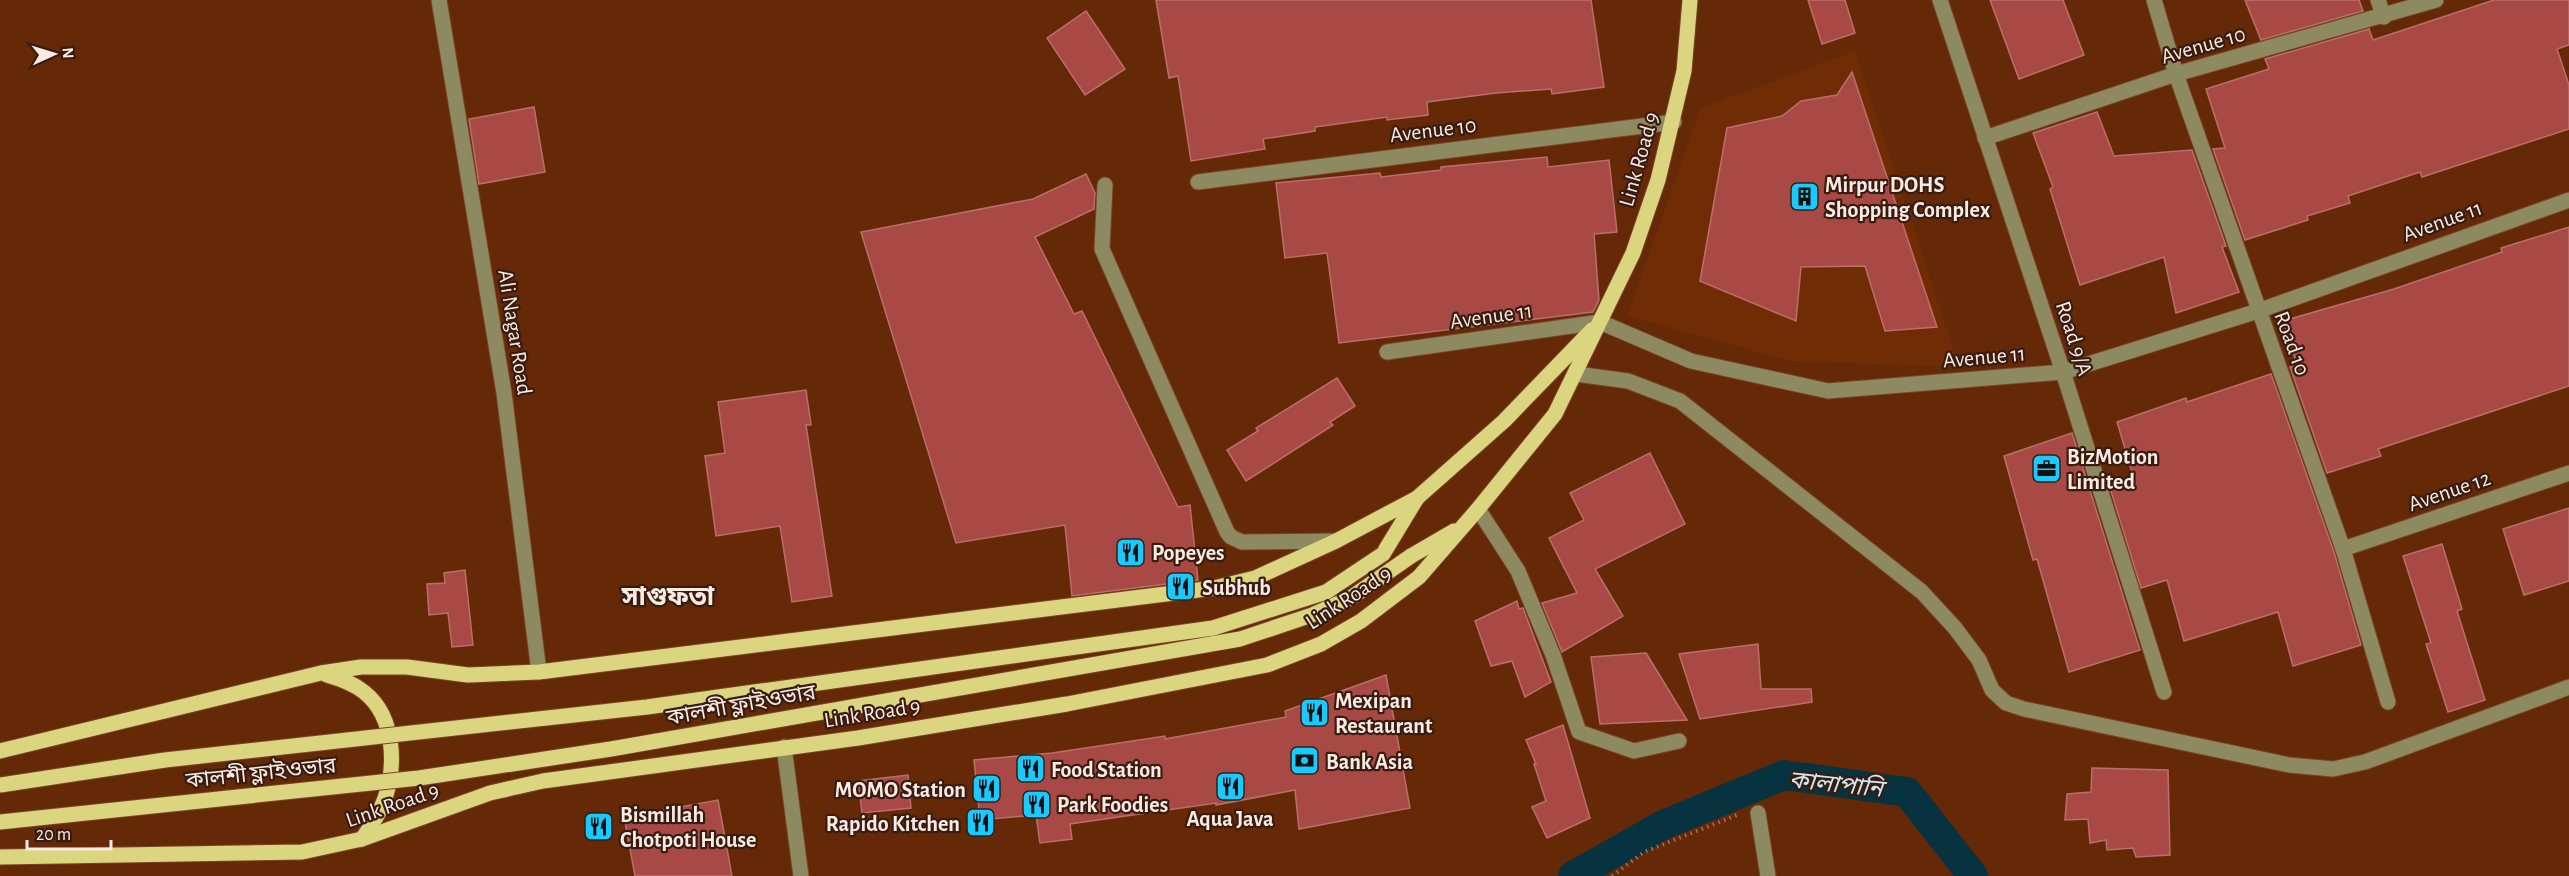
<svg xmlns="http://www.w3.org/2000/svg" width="2569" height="876" viewBox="0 0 2569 876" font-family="'Alegreya Sans','Noto Sans Bengali',sans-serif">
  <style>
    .built { fill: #702c05 }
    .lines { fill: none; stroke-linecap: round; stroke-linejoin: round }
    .canal { stroke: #07323f; stroke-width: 30 }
    .building { fill: #a94946; stroke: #bb6f6a; stroke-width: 1.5 }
    .minor-casing { stroke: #7a4427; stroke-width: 17 }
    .major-casing { stroke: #7a4427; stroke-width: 17 }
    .path { stroke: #9e735c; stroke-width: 4; stroke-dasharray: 1.5 4.5; stroke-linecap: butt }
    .minor { stroke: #8d8a61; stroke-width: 15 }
    .major { stroke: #dbd57f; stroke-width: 15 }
    .major-bridge-casing { stroke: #7a4427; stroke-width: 17; stroke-linecap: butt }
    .major-bridge { stroke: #dbd57f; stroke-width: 15 }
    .labels { text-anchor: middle; stroke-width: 4.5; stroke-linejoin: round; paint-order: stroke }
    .street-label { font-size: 22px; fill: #faeae4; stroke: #381c10 }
    .poi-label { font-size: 22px; font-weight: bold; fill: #faeae4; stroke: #381c10; text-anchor: start }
    .water-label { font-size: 24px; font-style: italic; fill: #cee8f3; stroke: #381c10 }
    .quarter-label { font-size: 26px; font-weight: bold; fill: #faeae4; stroke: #381c10 }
  </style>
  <rect width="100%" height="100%" fill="#652908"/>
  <polygon class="built" points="1855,51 1959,367 1791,361 1627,316 1701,108"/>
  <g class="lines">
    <polyline class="canal" points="1573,876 1663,825 1784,775 1907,792 1973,876"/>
  </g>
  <g class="building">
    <polygon points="1156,0 1591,0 1604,87 1552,94 1551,89 1496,93 1427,102 1428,115 1387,120 1387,117 1315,127 1315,131 1263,139 1265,149 1191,161 1178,76 1169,78"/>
    <polygon points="1808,0 1845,0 1855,33 1822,44"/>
    <polygon points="1990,0 2063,0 2084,55 2019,79"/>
    <polygon points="2245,0 2359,0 2363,11 2261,40"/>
    <polygon points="2494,0 2569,0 2569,45 2557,49 2569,85 2569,129 2422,177 2420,172 2348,196 2350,203 2307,216 2308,220 2245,240 2213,149 2225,148 2206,89 2269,69 2265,59 2369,29 2373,40"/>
    <polygon points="1086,11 1125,69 1085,95 1047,38"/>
    <polygon points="1852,72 1937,327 1885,331 1865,266 1801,267 1796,321 1700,281 1727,128 1782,116 1801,101 1837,95"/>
    <polygon points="534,107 545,172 479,184 469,119"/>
    <polygon points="2097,112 2114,156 2192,150 2226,246 2222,247 2239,292 2176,313 2164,257 2080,285 2050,189 2053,187 2033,133"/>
    <polygon points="1547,157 1548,167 1609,160 1617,232 1594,234 1599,300 1593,312 1339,343 1327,253 1285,258 1276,183 1380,173 1381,177 1441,170 1441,167"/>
    <polygon points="1086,174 1095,193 1094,209 1035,237 1074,314 1082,311 1178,507 1190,505 1198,580 1072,596 1065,525 956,543 861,232 1033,199"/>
    <polygon points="2569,227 2569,386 2378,449 2381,456 2327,473 2290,367 2297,365 2283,321 2394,289 2502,252 2501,248"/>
    <polygon points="2271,374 2334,552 2361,645 2293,666 2278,612 2184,641 2167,580 2141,588 2110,488 2134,479 2117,422 2186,398 2187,402"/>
    <polygon points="1337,378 1355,406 1330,422 1333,425 1246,481 1227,450 1258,431 1256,428"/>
    <polygon points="806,390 811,425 806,425 832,596 792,602 780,526 716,536 705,456 725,453 718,402"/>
    <polygon points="2072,433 2140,650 2069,672 2037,559 2033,560 2004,456"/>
    <polygon points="1650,453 1685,524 1595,569 1623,616 1562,652 1542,603 1577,593 1549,538 1584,520 1570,493"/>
    <polygon points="2569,508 2569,581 2524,595 2503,529"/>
    <polygon points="2442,544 2462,609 2457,611 2485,700 2448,712 2426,644 2431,643 2403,556"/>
    <polygon points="465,570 473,645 452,647 448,613 429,615 427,584 445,583 444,573"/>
    <polygon points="1517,601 1519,609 1523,608 1551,682 1525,697 1512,661 1491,666 1475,621"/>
    <polygon points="1758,644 1761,689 1811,689 1812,702 1700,719 1679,654"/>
    <polygon points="1646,653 1687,720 1600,724 1591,657"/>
    <polygon points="1386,675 1410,808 1299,829 1295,790 1216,805 1216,803 1070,824 1072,839 1040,843 1036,815 980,820 974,760 1052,753 1165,736 1165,739 1286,717 1285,711"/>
    <polygon points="1563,725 1590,818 1547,838 1532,807 1546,801 1534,764 1536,764 1526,740"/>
    <polygon points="2092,768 2168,770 2170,855 2136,857 2133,848 2107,850 2106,840 2090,843 2088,819 2065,820 2067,794 2091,792"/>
    <polygon points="908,775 911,808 862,813 858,781"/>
    <polygon points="718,800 732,876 635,876 624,817"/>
  </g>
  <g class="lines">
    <defs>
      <g id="minor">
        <polyline points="439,0 504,393 539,672"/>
        <polyline points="1940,0 2063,372 2164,692"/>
        <polyline points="2154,0 2176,74 2343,549 2388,702"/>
        <polyline points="2378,0 2384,17"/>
        <polyline points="1985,138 2176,74 2436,0"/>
        <polyline points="1198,182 1674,122"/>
        <polyline points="1105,185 1102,249 1227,532 1231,537 1242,542 1336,541"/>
        <polyline points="1387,352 1600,322 1691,361 1828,391 2063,372 2258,311 2569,200"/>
        <polyline points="1576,374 1628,381 1680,401 1922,592 1955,628 1979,660 1992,690 2006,703 2024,709 2289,765 2333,769 2365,762 2569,687"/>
        <polyline points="1478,509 1518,571 1553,655 1579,732 1634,751 1679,741"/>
        <polyline points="2343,549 2569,473"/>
        <polyline points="784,747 801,876"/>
        <polyline points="1758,813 1768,876"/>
      </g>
      <g id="major">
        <polyline points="1383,554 1417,498"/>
        <polyline points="1411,556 1454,531"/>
        <path d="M327,675c14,4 26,8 37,17 33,26 33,81 17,116 -5,11 -12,21 -19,31"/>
        <polyline points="0,751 321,673 361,667 407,667 468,675 539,672 1214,588 1255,578 1336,541 1417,498 1504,421 1592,330"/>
        <polyline points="0,857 302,852 362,839 490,793 543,781 858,738 1067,704 1267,665 1321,644 1361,621 1419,577 1478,509 1555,414 1633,253 1658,180 1684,71 1690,0"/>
      </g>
    </defs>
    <use href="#minor" class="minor-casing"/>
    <use href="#major" class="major-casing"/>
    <polyline class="path" points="1612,876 1644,852 1737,815"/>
    <use href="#minor" class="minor"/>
    <use href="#major" class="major"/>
    <defs>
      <g id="major-bridge">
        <polyline points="0,785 165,760 647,707 1213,628 1326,592 1383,554"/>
        <polyline points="0,822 419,778 611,749 1240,639 1312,615 1352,597 1411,556"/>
      </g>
    </defs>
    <use href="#major-bridge" class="major-bridge-casing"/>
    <use href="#major-bridge" class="major-bridge"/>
  </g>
  <defs>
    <symbol id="building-square" viewBox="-11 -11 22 22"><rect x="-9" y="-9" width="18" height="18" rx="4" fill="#19cafc" stroke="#381c10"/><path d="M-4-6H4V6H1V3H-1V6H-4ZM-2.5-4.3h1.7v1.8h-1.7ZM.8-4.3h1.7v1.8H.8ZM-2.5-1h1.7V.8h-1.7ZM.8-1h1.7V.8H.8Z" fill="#111"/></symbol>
    <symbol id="office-square" viewBox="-11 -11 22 22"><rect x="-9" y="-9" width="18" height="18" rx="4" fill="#19cafc" stroke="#381c10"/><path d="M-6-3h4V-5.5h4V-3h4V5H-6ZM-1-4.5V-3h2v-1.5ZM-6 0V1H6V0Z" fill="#111"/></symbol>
    <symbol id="restaurant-square" viewBox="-11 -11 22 22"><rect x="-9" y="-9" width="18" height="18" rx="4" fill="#19cafc" stroke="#381c10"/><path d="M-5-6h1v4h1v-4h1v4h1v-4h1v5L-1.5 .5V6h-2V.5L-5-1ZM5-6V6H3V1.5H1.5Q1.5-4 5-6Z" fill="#111"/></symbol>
    <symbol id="bank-square" viewBox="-11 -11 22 22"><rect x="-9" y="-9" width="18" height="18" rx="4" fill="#19cafc" stroke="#381c10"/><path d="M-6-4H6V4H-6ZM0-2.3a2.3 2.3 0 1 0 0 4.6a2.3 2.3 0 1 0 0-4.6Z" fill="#111"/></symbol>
  </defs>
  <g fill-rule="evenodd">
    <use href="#building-square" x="1788" y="180" width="33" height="33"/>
    <use href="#office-square" x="2030" y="452" width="33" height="33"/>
    <use href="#restaurant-square" x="1114" y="536" width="33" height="33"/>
    <use href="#restaurant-square" x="1164" y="570" width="33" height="33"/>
    <use href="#restaurant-square" x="1298" y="696" width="33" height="33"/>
    <use href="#bank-square" x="1288" y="744" width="33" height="33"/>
    <use href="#restaurant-square" x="1014" y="752" width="33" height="33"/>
    <use href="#restaurant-square" x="1214" y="770" width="33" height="33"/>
    <use href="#restaurant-square" x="970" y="772" width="33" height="33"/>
    <use href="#restaurant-square" x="1020" y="788" width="33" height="33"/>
    <use href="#restaurant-square" x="964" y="806" width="33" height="33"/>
    <use href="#restaurant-square" x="582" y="810" width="33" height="33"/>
  </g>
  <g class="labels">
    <g class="street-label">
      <text transform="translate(2203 44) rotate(-16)" y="8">Avenue 10</text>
      <text transform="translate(1433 129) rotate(-7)" y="8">Avenue 10</text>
      <text transform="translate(1638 159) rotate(-74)" y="8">Link Road 9</text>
      <text transform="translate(2442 220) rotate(-20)" y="8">Avenue 11</text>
      <text transform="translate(1491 315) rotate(-8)" y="8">Avenue 11</text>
      <text transform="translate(516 332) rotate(81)" y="8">Ali Nagar Road</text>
      <text transform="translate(2075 338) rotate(72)" y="8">Road 9/A</text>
      <text transform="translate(2293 343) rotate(70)" y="8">Road 10</text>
      <text transform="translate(1984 356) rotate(-5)" y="8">Avenue 11</text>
      <text transform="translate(2449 490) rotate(-19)" y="8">Avenue 12</text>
      <text transform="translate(1348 597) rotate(-33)" y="8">Link Road 9</text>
      <text transform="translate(741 704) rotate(-10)" y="8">কালশী ফ্লাইওভার</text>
      <text transform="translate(872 712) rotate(-9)" y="8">Link Road 9</text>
      <text transform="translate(261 772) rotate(-6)" y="8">কালশী ফ্লাইওভার</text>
      <text transform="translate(392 804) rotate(-19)" y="8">Link Road 9</text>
    </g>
    <g class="poi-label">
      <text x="1825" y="192">Mirpur DOHS<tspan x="1825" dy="25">Shopping Complex</tspan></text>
      <text x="2067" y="464">BizMotion<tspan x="2067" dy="25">Limited</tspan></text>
      <text x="1152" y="560">Popeyes</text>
      <text x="1202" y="595">Subhub</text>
      <text x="1335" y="708">Mexipan<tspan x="1335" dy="25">Restaurant</tspan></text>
      <text x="1326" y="769">Bank Asia</text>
      <text x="1051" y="777">Food Station</text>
      <text x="966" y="797" text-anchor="end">MOMO Station</text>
      <text x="1057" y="812">Park Foodies</text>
      <text x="620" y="822">Bismillah<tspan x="620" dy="25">Chotpoti House</tspan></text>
      <text x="1230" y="826" text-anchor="middle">Aqua Java</text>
      <text x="960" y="831" text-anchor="end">Rapido Kitchen</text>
    </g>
    <g class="water-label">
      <text transform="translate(1836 784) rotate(6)" y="8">কালাপানি</text>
    </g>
    <g class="quarter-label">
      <text x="668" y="605">সাগুফতা</text>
    </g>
  </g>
  <g transform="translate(54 54) rotate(86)" stroke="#381c10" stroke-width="4.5" paint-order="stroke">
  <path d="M0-4.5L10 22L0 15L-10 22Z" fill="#faeae4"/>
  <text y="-9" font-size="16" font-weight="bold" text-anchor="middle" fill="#faeae4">N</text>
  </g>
  <path d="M27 840v9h84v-9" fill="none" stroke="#faeae4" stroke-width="3"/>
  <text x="36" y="840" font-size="18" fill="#faeae4" stroke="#381c10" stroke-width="4.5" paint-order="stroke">20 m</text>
</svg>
